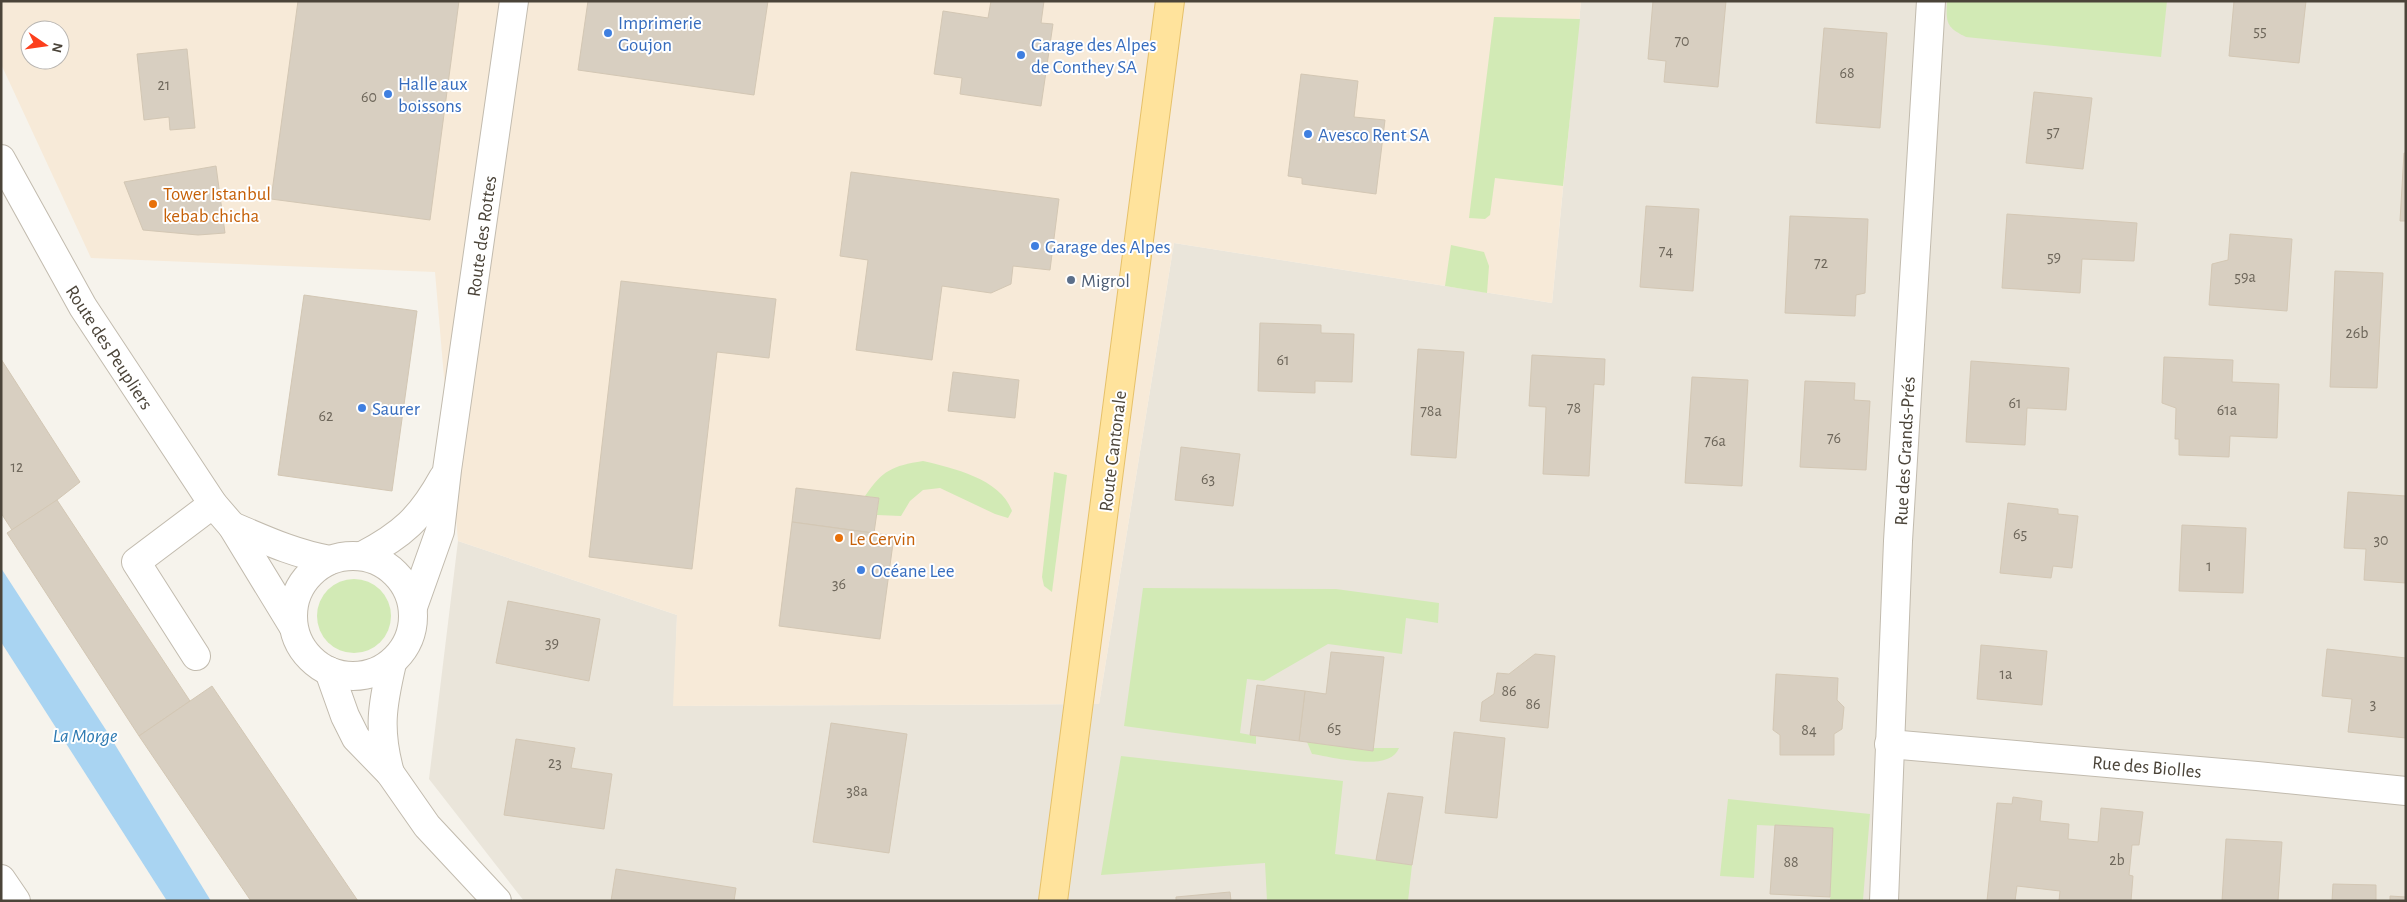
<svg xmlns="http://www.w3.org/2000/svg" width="2407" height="902" viewBox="0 0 2407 902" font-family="'Alegreya Sans',sans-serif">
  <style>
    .residential { fill: #eae5da }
    .commercial { fill: #f7ead8; fill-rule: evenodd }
    .green { fill: #d2eab5 }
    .water { fill: #a9d4f2 }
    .building { fill: #d8cfc1; stroke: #d3c7b4 }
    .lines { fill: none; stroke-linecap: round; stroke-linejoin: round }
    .minor-casing { stroke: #c2bbae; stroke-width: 30 }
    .major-casing { stroke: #e6c16a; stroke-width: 30 }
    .minor { stroke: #fff; stroke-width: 28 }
    .major { stroke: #ffe39c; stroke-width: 28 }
    .shop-dot { fill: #3f7fe0; stroke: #fff; stroke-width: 2 }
    .food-dot { fill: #e8710a; stroke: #fff; stroke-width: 2 }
    .service-dot { fill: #5c6f8a; stroke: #fff; stroke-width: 2 }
    .labels { text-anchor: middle; stroke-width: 4; stroke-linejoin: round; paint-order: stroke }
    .number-label { font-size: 16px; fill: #6e675b }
    .shop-label { font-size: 19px; fill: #366cbe; stroke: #fff; text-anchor: start }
    .food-label { font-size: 19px; fill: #c56008; stroke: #fff; text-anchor: start }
    .street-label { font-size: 19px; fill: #4b4439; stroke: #fff }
    .service-label { font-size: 19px; fill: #4e5e75; stroke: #fff; text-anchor: start }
    .water-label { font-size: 20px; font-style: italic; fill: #2e7ab2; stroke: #fff }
  </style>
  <rect width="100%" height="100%" fill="#f6f3ec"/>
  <polygon class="residential" points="1581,1 2406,1 2406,901 524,901 429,779 458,541 677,615 674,706 1099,704 1174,243 1552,303"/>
  <path class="commercial" d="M1,1h1580l-29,302 -378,-60 -75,461 -426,2 4,-91 -219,-74 -23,-269 -344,-14 -90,-194zM30,30h30v30h-30z"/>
  <g class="green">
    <path d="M1947,1h220l-6,56 -195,-20c-20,-10 -20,-14 -19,-36z"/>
    <polygon points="1494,17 1580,19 1563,186 1495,178 1490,215 1485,219 1469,218"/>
    <polygon points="1451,245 1484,252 1489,266 1487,293 1445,286"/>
    <path d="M923,461c30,7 78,18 89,50l-4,7 -13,-4 -55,-26 -17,2 -13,11 -9,15 -24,-1 2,-17 -14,-2c18,-26 27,-30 58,-35z"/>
    <polygon points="1054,472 1067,475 1052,592 1044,586 1042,577"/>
    <circle cx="354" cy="616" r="37"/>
    <polygon points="1143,588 1336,589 1439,603 1438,623 1406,618 1402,654 1328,644 1264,681 1247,679 1240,733 1256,736 1256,744 1124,726"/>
    <path d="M1307,742l66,9v-3h26c-9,25 -66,9 -87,6z"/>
    <polygon points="1121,756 1343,781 1335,854 1412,865 1408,901 1267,901 1265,863 1101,875"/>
    <polygon points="1728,799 1870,814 1863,900 1830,901 1833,828 1757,825 1754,878 1720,876"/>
  </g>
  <polygon class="water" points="1,568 106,730 211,901 167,901 1,642"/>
  <g class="building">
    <polygon points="298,1 459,1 430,220 271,199"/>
    <polygon points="588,1 768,1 754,95 578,70"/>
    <polygon points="991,1 1044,1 1041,23 1053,24 1041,106 960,94 962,78 934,74 943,11 988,18"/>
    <polygon points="1653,1 1726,1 1718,87 1664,82 1666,61 1648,59"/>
    <polygon points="2234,1 2306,1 2299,63 2229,56"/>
    <polygon points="1824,28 1887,33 1880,128 1816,123"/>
    <polygon points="187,49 195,128 170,130 169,117 144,120 137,54"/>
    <polygon points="1301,74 1358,81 1354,117 1385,120 1376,194 1302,184 1302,178 1288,176"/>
    <polygon points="2034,92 2092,98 2083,169 2026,163"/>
    <polygon points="2404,153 2406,153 2406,221 2400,221"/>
    <polygon points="216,166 225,233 198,235 143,230 124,182"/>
    <polygon points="851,172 1059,199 1050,270 1013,266 1011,284 991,293 942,286 932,360 856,350 868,260 840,256"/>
    <polygon points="1646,206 1699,209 1693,291 1640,287"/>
    <polygon points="2007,214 2137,223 2134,261 2082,259 2080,293 2002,288"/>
    <polygon points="1790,216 1868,219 1865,293 1856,295 1855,316 1785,313"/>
    <polygon points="2230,234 2292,239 2287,311 2209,305 2212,264 2228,260"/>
    <polygon points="2335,271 2383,273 2377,388 2330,387"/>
    <polygon points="621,281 776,299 769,358 717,352 692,569 589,557"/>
    <polygon points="304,295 417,311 392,491 278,475"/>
    <polygon points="1260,323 1321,325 1321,333 1354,334 1352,382 1315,381 1315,393 1258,391"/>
    <polygon points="1418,349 1464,352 1456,458 1411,455"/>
    <polygon points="1532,355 1605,359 1604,385 1594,384 1589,476 1543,474 1546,407 1529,406"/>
    <polygon points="2164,357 2233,360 2232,382 2279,384 2277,438 2230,436 2229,457 2179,455 2179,439 2175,439 2176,408 2162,403"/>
    <polygon points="1,359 80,482 57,500 12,530 1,513"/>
    <polygon points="1971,361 2069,368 2066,410 2027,408 2025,445 1966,442"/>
    <polygon points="953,372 1019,380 1015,418 948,411"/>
    <polygon points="1692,377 1748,380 1742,486 1685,483"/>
    <polygon points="1805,381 1855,383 1854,400 1870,401 1866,470 1800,467"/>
    <polygon points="1181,447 1240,454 1233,506 1175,500"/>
    <polygon points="796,488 879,498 874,533 792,522"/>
    <polygon points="2348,492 2406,496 2406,583 2364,580 2366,549 2344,548"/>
    <polygon points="57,500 190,701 139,736 7,533"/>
    <polygon points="2008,503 2058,509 2058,514 2078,516 2072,568 2053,566 2051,578 2000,573"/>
    <polygon points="792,522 894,536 880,639 779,626"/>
    <polygon points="2182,525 2246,528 2243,593 2179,591"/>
    <polygon points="508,601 600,619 589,681 496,663"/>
    <polygon points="1981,645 2047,651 2042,705 1977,699"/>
    <polygon points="2327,649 2406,658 2406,738 2348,732 2352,699 2322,696"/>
    <polygon points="1331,652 1384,657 1373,751 1299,741 1305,691 1326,694"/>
    <polygon points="1535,654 1555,656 1548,728 1480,721 1482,702 1494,694 1497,673 1509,674"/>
    <polygon points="1776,674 1838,678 1837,700 1844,707 1842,729 1834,734 1834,755 1780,755 1780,735 1773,730"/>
    <polygon points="1257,685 1305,691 1299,741 1250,735"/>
    <polygon points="212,686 358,901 251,901 139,736"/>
    <polygon points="831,723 907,734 889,853 813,842"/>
    <polygon points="1454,732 1505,738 1497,818 1445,813"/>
    <polygon points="516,739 575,748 571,768 612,774 604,829 504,815"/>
    <polygon points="1388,793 1423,797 1412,865 1376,860"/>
    <polygon points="2013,797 2042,801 2040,821 2069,824 2068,839 2098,842 2101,808 2143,812 2139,845 2132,845 2129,875 2133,876 2131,901 2059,901 2060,891 2017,886 2015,901 1987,901 1997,803 2012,804"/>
    <polygon points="1775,825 1833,828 1830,897 1770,894"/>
    <polygon points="2226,839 2282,842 2278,901 2222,901"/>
    <polygon points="616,869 736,888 734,901 611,901"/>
    <polygon points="2333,884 2376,885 2376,901 2332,901"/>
    <polygon points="1230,892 1231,901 1176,901 1176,897"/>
    <polygon points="2390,896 2406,897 2406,901 2390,901"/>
  </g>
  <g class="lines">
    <defs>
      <g id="minor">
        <polyline points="1,159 83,307 213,504 232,526 293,626"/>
        <path d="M232,526c33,14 63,28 98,34"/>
        <circle cx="353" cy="616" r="60"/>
        <path d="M362,556c40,-21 59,-38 81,-78"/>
        <polyline points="413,607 440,531 447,470 514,1"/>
        <polyline points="196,656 136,562 213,504"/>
        <polyline points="329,671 345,716 356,738 390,773 427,826 497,901"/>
        <polyline points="1889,744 2257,776 2406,791"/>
        <path d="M390,773c-12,-43 -8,-67 2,-110"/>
        <polyline points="1,879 16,901"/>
        <polyline points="1884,901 1898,541 1931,1"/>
      </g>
      <polyline id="major" points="1053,901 1170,1"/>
    </defs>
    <use href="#minor" class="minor-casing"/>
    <use href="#major" class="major-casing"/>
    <use href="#minor" class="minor"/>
    <use href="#major" class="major"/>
  </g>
  <g class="shop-dot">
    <circle cx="608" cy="33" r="5"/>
    <circle cx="1021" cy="55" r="5"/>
    <circle cx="388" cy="94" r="5"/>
    <circle cx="1308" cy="134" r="5"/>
    <circle cx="1035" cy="246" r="5"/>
    <circle cx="362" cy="408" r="5"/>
    <circle cx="861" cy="570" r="5"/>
  </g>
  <g class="food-dot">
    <circle cx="153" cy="204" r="5"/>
    <circle cx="839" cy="538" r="5"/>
  </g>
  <circle class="service-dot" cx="1071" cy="280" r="5"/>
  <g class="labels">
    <g class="number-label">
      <text x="2260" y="36">55</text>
      <text x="1682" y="46">70</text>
      <text x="1847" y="78">68</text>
      <text x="164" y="90">21</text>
      <text x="369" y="102">60</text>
      <text x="2053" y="137">57</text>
      <text x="1666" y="256">74</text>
      <text x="2054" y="262">59</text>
      <text x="1821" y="268">72</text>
      <text x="2245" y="282">59a</text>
      <text x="2357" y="338">26b</text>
      <text x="1283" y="365">61</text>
      <text x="2015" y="408">61</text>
      <text x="1574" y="413">78</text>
      <text x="2227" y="415">61a</text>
      <text x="1431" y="416">78a</text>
      <text x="326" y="421">62</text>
      <text x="1834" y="443">76</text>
      <text x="1715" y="446">76a</text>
      <text x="17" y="472">12</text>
      <text x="1208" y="484">63</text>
      <text x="2020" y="539">65</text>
      <text x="2381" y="545">30</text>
      <text x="2209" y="571">1</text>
      <text x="839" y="589">36</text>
      <text x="552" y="648">39</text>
      <text x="2006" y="679">1a</text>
      <text x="1509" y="696">86</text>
      <text x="1533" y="709">86</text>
      <text x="2373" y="709">3</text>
      <text x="1334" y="733">65</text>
      <text x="1809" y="735">84</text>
      <text x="555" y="768">23</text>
      <text x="857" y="796">38a</text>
      <text x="2117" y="865">2b</text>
      <text x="1791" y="867">88</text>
    </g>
    <g class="shop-label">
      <text x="618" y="29">Imprimerie<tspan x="618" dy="22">Goujon</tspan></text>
      <text x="1031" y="51">Garage des Alpes<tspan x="1031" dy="22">de Conthey SA</tspan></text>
      <text x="398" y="90">Halle aux<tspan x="398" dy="22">boissons</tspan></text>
      <text x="1318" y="141">Avesco Rent SA</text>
      <text x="1045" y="253">Garage des Alpes</text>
      <text x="372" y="415">Saurer</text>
      <text x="871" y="577">Océane Lee</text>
    </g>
    <g class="food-label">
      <text x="163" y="200">Tower Istanbul<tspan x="163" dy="22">kebab chicha</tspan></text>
      <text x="849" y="545">Le Cervin</text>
    </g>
    <g class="street-label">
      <text transform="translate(481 236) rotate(-82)" y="7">Route des Rottes</text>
      <text transform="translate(110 347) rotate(57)" y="7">Route des Peupliers</text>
      <text transform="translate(1112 451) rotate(-83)" y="7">Route Cantonale</text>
      <text transform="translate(1904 451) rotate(-87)" y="7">Rue des Grands-Prés</text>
      <text transform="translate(2147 766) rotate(5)" y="7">Rue des Biolles</text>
    </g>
    <g class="service-label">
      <text x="1081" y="287">Migrol</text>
    </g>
    <g class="water-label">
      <text x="85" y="742">La Morge</text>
    </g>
  </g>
  <rect width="2407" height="902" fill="none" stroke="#4b4439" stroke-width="5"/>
  <g transform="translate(45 45) rotate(103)"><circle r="24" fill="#ffffff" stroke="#b7b4b0"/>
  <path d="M0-4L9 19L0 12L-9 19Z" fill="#fc3f1d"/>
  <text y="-8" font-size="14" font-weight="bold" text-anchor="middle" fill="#4b4439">N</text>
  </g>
</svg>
